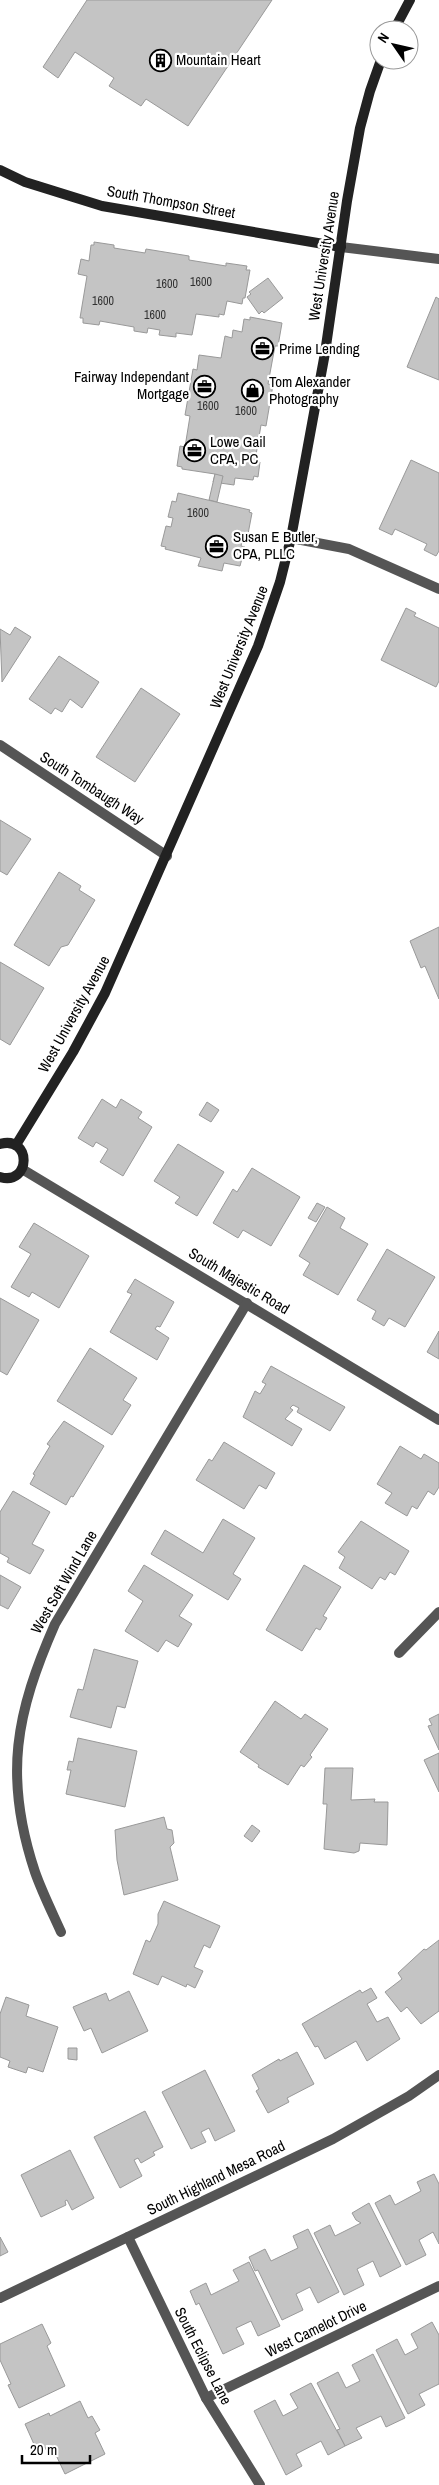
<svg xmlns="http://www.w3.org/2000/svg" width="439" height="2485" viewBox="0 0 439 2485" font-family="'Archivo Narrow',sans-serif">
  <style>
    .building { fill: #c4c4c4; stroke: #999 }
    .lines { fill: none; stroke-linecap: round; stroke-linejoin: round }
    .street { stroke: #555; stroke-width: 10 }
    .secondary { stroke: #222; stroke-width: 10 }
    .labels { text-anchor: middle; stroke-width: 4.5; stroke-linejoin: round; paint-order: stroke }
    .number-label { font-size: 12px; fill: #313131 }
    .poi-label { font-size: 15px; fill: #000; stroke: #fff; text-anchor: start }
    .street-label { font-size: 15px; fill: #000; stroke: #fff }
  </style>
  <rect width="100%" height="100%" fill="#fff"/>
  <g class="building">
    <polygon points="87,0 272,0 188,126 146,99 141,106 109,86 114,78 75,52 58,78 43,67"/>
    <polygon points="94,242 114,245 114,248 145,253 146,249 189,256 189,260 226,266 226,263 247,266 246,270 250,270 245,298 243,298 242,304 227,301 224,315 219,314 219,317 196,314 192,335 176,333 176,337 159,335 160,330 148,328 147,333 134,331 134,327 100,321 99,325 83,323 83,318 80,318 87,276 78,274 81,259 89,261 91,245 94,245"/>
    <polygon points="268,278 283,298 264,313 262,311 259,314 247,297 251,294 249,292"/>
    <polygon points="436,297 439,299 439,380 407,367"/>
    <polygon points="250,317 282,323 278,346 275,346 268,384 273,385 266,426 261,425 255,461 260,462 258,477 254,476 253,480 235,478 234,485 213,482 215,474 182,469 182,467 177,466 180,446 185,447 190,416 185,415 193,369 197,370 199,355 221,358 225,336 232,338 233,330 242,332 244,319 250,320"/>
    <polygon points="411,460 439,473 439,551 436,556 424,550 427,544 395,529 392,535 379,529"/>
    <polygon points="215,474 223,476 217,502 209,500"/>
    <polygon points="178,493 250,510 249,512 252,513 248,534 244,533 241,546 245,547 240,566 224,563 222,571 198,566 201,558 165,549 166,547 161,546 166,526 171,527 173,518 168,517 172,501 176,502"/>
    <polygon points="406,608 416,613 414,616 439,628 439,681 436,687 381,660"/>
    <polygon points="15,627 31,637 2,682 0,629 10,635"/>
    <polygon points="59,656 99,682 82,708 70,699 62,712 55,708 51,714 29,699"/>
    <polygon points="141,688 180,714 135,782 96,757"/>
    <polygon points="0,820 31,839 7,875 0,871"/>
    <polygon points="59,872 81,886 79,890 95,900 68,945 61,947 49,966 14,945"/>
    <polygon points="439,927 439,999 425,966 421,968 410,941"/>
    <polygon points="0,962 44,988 10,1045 0,1039"/>
    <polygon points="102,1099 116,1108 121,1099 142,1112 138,1118 152,1127 123,1176 100,1162 108,1149 96,1142 93,1147 78,1138"/>
    <polygon points="207,1102 219,1110 211,1122 199,1115"/>
    <polygon points="178,1144 224,1172 197,1216 175,1203 180,1197 154,1181"/>
    <polygon points="252,1168 300,1197 271,1246 243,1230 238,1238 213,1223 233,1189 237,1192"/>
    <polygon points="317,1203 325,1207 316,1222 308,1218"/>
    <polygon points="327,1207 345,1218 340,1228 368,1244 338,1295 303,1275 310,1263 299,1256"/>
    <polygon points="34,1223 89,1256 59,1308 32,1292 29,1297 11,1287 31,1254 19,1247"/>
    <polygon points="387,1249 435,1277 405,1327 389,1318 384,1326 372,1319 376,1311 357,1300"/>
    <polygon points="135,1279 174,1302 160,1327 157,1326 155,1329 169,1338 157,1360 110,1332 132,1294 127,1292"/>
    <polygon points="0,1298 39,1320 7,1375 0,1371"/>
    <polygon points="439,1331 439,1359 427,1352"/>
    <polygon points="90,1348 137,1378 123,1400 131,1405 112,1435 57,1401"/>
    <polygon points="271,1366 345,1407 330,1431 297,1412 299,1408 293,1405 290,1408 293,1410 285,1419 302,1429 292,1446 243,1417 255,1391 260,1394 266,1384 262,1382"/>
    <polygon points="64,1421 104,1446 73,1497 71,1496 66,1505 30,1484 35,1475 33,1474 50,1446 47,1444"/>
    <polygon points="224,1442 275,1473 266,1489 259,1485 244,1509 196,1480 209,1459 212,1461"/>
    <polygon points="400,1446 421,1459 424,1454 439,1463 439,1487 434,1495 428,1491 417,1509 412,1506 407,1516 385,1503 392,1493 377,1484"/>
    <polygon points="13,1491 50,1512 32,1544 44,1550 30,1574 7,1562 9,1558 0,1553 0,1512"/>
    <polygon points="223,1519 255,1538 233,1574 241,1579 228,1600 151,1554 165,1530 203,1553"/>
    <polygon points="361,1521 409,1551 395,1575 390,1572 385,1580 380,1577 372,1589 339,1568 345,1557 338,1552"/>
    <polygon points="144,1565 193,1595 179,1616 192,1624 178,1647 166,1640 158,1652 125,1631 143,1601 128,1591"/>
    <polygon points="304,1565 341,1587 323,1616 327,1618 320,1630 316,1628 302,1651 266,1630"/>
    <polygon points="0,1575 21,1587 8,1609 0,1605"/>
    <polygon points="94,1649 138,1661 125,1708 117,1706 111,1728 70,1717 78,1689 83,1690"/>
    <polygon points="275,1701 301,1719 305,1714 328,1729 310,1755 312,1757 304,1767 301,1765 288,1785 258,1767 259,1765 240,1752"/>
    <polygon points="439,1714 439,1750 428,1726 432,1725 429,1719"/>
    <polygon points="78,1738 137,1751 125,1807 66,1794 71,1770 67,1770 69,1761 73,1762"/>
    <polygon points="439,1753 439,1792 424,1760"/>
    <polygon points="325,1768 353,1768 351,1800 375,1799 374,1802 388,1802 387,1845 360,1843 359,1851 354,1853 324,1849 327,1804 323,1804"/>
    <polygon points="164,1817 167,1829 172,1830 174,1843 170,1847 178,1880 124,1895 117,1860 115,1830"/>
    <polygon points="252,1825 260,1831 252,1842 244,1836"/>
    <polygon points="164,1901 220,1926 210,1948 204,1945 194,1967 203,1971 195,1988 187,1984 186,1987 162,1976 158,1985 133,1974 146,1940 150,1942 158,1924 158,1914"/>
    <polygon points="439,1940 439,2011 421,2024 407,2007 401,2012 385,1992 402,1979 398,1973 424,1949 426,1950"/>
    <polygon points="371,1988 377,1998 367,2004 377,2022 388,2017 400,2039 367,2061 356,2041 325,2059 318,2046 315,2047 302,2024 360,1990 362,1993"/>
    <polygon points="129,1991 148,2031 102,2053 91,2028 84,2031 73,2007 106,1993 109,2001"/>
    <polygon points="6,1997 29,2005 26,2016 58,2027 43,2072 28,2067 26,2073 8,2067 10,2061 0,2057 0,2014"/>
    <polygon points="68,2048 77,2048 77,2060 68,2059"/>
    <polygon points="297,2052 314,2084 287,2098 289,2102 268,2113 256,2091 259,2089 252,2075 279,2059 280,2061"/>
    <polygon points="205,2070 235,2131 215,2141 209,2128 201,2132 206,2142 191,2149 162,2092"/>
    <polygon points="145,2111 163,2147 153,2152 155,2155 141,2163 138,2158 134,2160 142,2176 120,2188 94,2137"/>
    <polygon points="70,2150 94,2198 72,2210 67,2200 65,2201 66,2205 41,2217 21,2175"/>
    <polygon points="434,2174 439,2184 439,2244 433,2232 419,2240 426,2255 406,2265 375,2203 390,2195 395,2205 421,2191 417,2182"/>
    <polygon points="369,2203 401,2266 380,2277 373,2261 357,2269 364,2285 344,2295 314,2233 330,2225 335,2236 361,2223 356,2220 352,2213"/>
    <polygon points="308,2229 339,2292 318,2303 310,2287 296,2294 303,2310 282,2320 258,2270 255,2271 249,2257 265,2249 271,2261 298,2248 293,2236"/>
    <polygon points="0,2237 8,2252 0,2256"/>
    <polygon points="249,2262 280,2326 258,2336 251,2321 236,2328 244,2344 223,2354 199,2303 196,2305 190,2291 206,2283 211,2295 239,2281 233,2270"/>
    <polygon points="432,2322 439,2335 439,2384 419,2394 425,2405 408,2414 376,2350 397,2339 405,2355 418,2348 411,2334"/>
    <polygon points="42,2324 51,2343 47,2346 65,2386 19,2408 8,2385 11,2384 0,2360 0,2344"/>
    <polygon points="373,2354 405,2418 386,2427 381,2416 356,2428 362,2438 345,2446 337,2430 340,2429 317,2383 338,2372 346,2388 360,2381 352,2365"/>
    <polygon points="311,2383 345,2446 328,2455 321,2441 296,2454 302,2466 286,2475 254,2411 275,2400 283,2416 298,2408 290,2394"/>
    <polygon points="80,2401 88,2418 92,2416 100,2430 95,2433 105,2454 65,2474 54,2451 48,2454 45,2447 37,2451 25,2424 49,2413 50,2416"/>
  </g>
  <g class="lines">
    <g class="street">
      <polyline points="341,247 439,259"/>
      <polyline points="291,538 349,549 439,589"/>
      <polyline points="0,745 167,856"/>
      <polyline points="22,1169 439,1420"/>
      <polyline points="399,1653 439,1612"/>
      <path d="M61,1932c-9,-20 -19,-40 -26,-60 -32,-96 -19,-159 20,-248l192,-321"/>
      <polyline points="128,2237 206,2398 260,2485"/>
      <polyline points="0,2298 333,2139 409,2096 439,2075"/>
      <polyline points="206,2398 439,2286"/>
    </g>
    <g class="secondary">
      <polyline points="394,30 410,0"/>
      <polyline points="0,170 25,182 102,206 341,247"/>
      <path d="M0,1144c32,-9 31,42 0,33"/>
      <polyline points="16,1145 73,1052 105,993 258,646 280,582 291,538 325,353 347,201 360,128 370,91 381,60"/>
    </g>
  </g>
  <defs>
    <symbol id="building-ring" viewBox="-11 -11 22 22"><circle r="9.5" fill="#fff" stroke="#000" stroke-width="1.5"/><path d="M-4-6H4V6H1V3H-1V6H-4ZM-2.5-4.3h1.7v1.8h-1.7ZM.8-4.3h1.7v1.8H.8ZM-2.5-1h1.7V.8h-1.7ZM.8-1h1.7V.8H.8Z" fill="#000"/></symbol>
    <symbol id="office-ring" viewBox="-11 -11 22 22"><circle r="9.5" fill="#fff" stroke="#000" stroke-width="1.5"/><path d="M-6-3h4V-5.5h4V-3h4V5H-6ZM-1-4.5V-3h2v-1.5ZM-6 0V1H6V0Z" fill="#000"/></symbol>
    <symbol id="shop-ring" viewBox="-11 -11 22 22"><circle r="9.5" fill="#fff" stroke="#000" stroke-width="1.5"/><path d="M-5-2.5h2.3a2.7 3.5 0 0 1 5.4 0H5L5.5 6h-11ZM-1.5-2.5h3a1.5 2.3 0 0 0-3 0Z" fill="#000"/></symbol>
  </defs>
  <g fill-rule="evenodd">
    <use href="#building-ring" x="148" y="48" width="25" height="25"/>
    <use href="#office-ring" x="250" y="336" width="25" height="25"/>
    <use href="#office-ring" x="192" y="374" width="25" height="25"/>
    <use href="#shop-ring" x="240" y="378" width="25" height="25"/>
    <use href="#office-ring" x="182" y="438" width="25" height="25"/>
    <use href="#office-ring" x="204" y="534" width="25" height="25"/>
  </g>
  <g class="labels">
    <g class="number-label">
      <text x="201" y="286">1600</text>
      <text x="167" y="288">1600</text>
      <text x="103" y="305">1600</text>
      <text x="155" y="319">1600</text>
      <text x="208" y="410">1600</text>
      <text x="246" y="415">1600</text>
      <text x="198" y="517">1600</text>
    </g>
    <g class="poi-label">
      <text x="176" y="65">Mountain Heart</text>
      <text x="279" y="354">Prime Lending</text>
      <text x="189" y="382" text-anchor="end">Fairway Independant<tspan x="189" dy="17">Mortgage</tspan></text>
      <text x="269" y="387">Tom Alexander<tspan x="269" dy="17">Photography</tspan></text>
      <text x="210" y="447">Lowe Gail<tspan x="210" dy="17">CPA, PC</tspan></text>
      <text x="233" y="542">Susan E Butler,<tspan x="233" dy="17">CPA, PLLC</tspan></text>
    </g>
    <g class="street-label">
      <text transform="translate(171 202) rotate(10)" y="5">South Thompson Street</text>
      <text transform="translate(324 256) rotate(-81)" y="5">West University Avenue</text>
      <text transform="translate(239 647) rotate(-68)" y="5">West University Avenue</text>
      <text transform="translate(92 788) rotate(33)" y="5">South Tombaugh Way</text>
      <text transform="translate(74 1014) rotate(-61)" y="5">West University Avenue</text>
      <text transform="translate(239 1281) rotate(31)" y="5">South Majestic Road</text>
      <text transform="translate(64 1582) rotate(-60)" y="5">West Soft Wind Lane</text>
      <text transform="translate(216 2178) rotate(-26)" y="5">South Highland Mesa Road</text>
      <text transform="translate(316 2329) rotate(-26)" y="5">West Camelot Drive</text>
      <text transform="translate(203 2356) rotate(63)" y="5">South Eclipse Lane</text>
    </g>
  </g>
  <g transform="translate(394 45) rotate(304)"><circle r="24" fill="#ffffff" stroke="#999999"/>
  <path d="M0-4L9 19L0 12L-9 19Z" fill="#000000"/>
  <text y="-8" font-size="14" font-weight="bold" text-anchor="middle" fill="#000000">N</text>
  </g>
  <path d="M22 2455v8h68v-8" fill="none" stroke="#000000" stroke-width="2.5"/>
  <text x="30" y="2455" font-size="15" fill="#000000" stroke="#ffffff" stroke-width="4" paint-order="stroke">20 m</text>
</svg>
